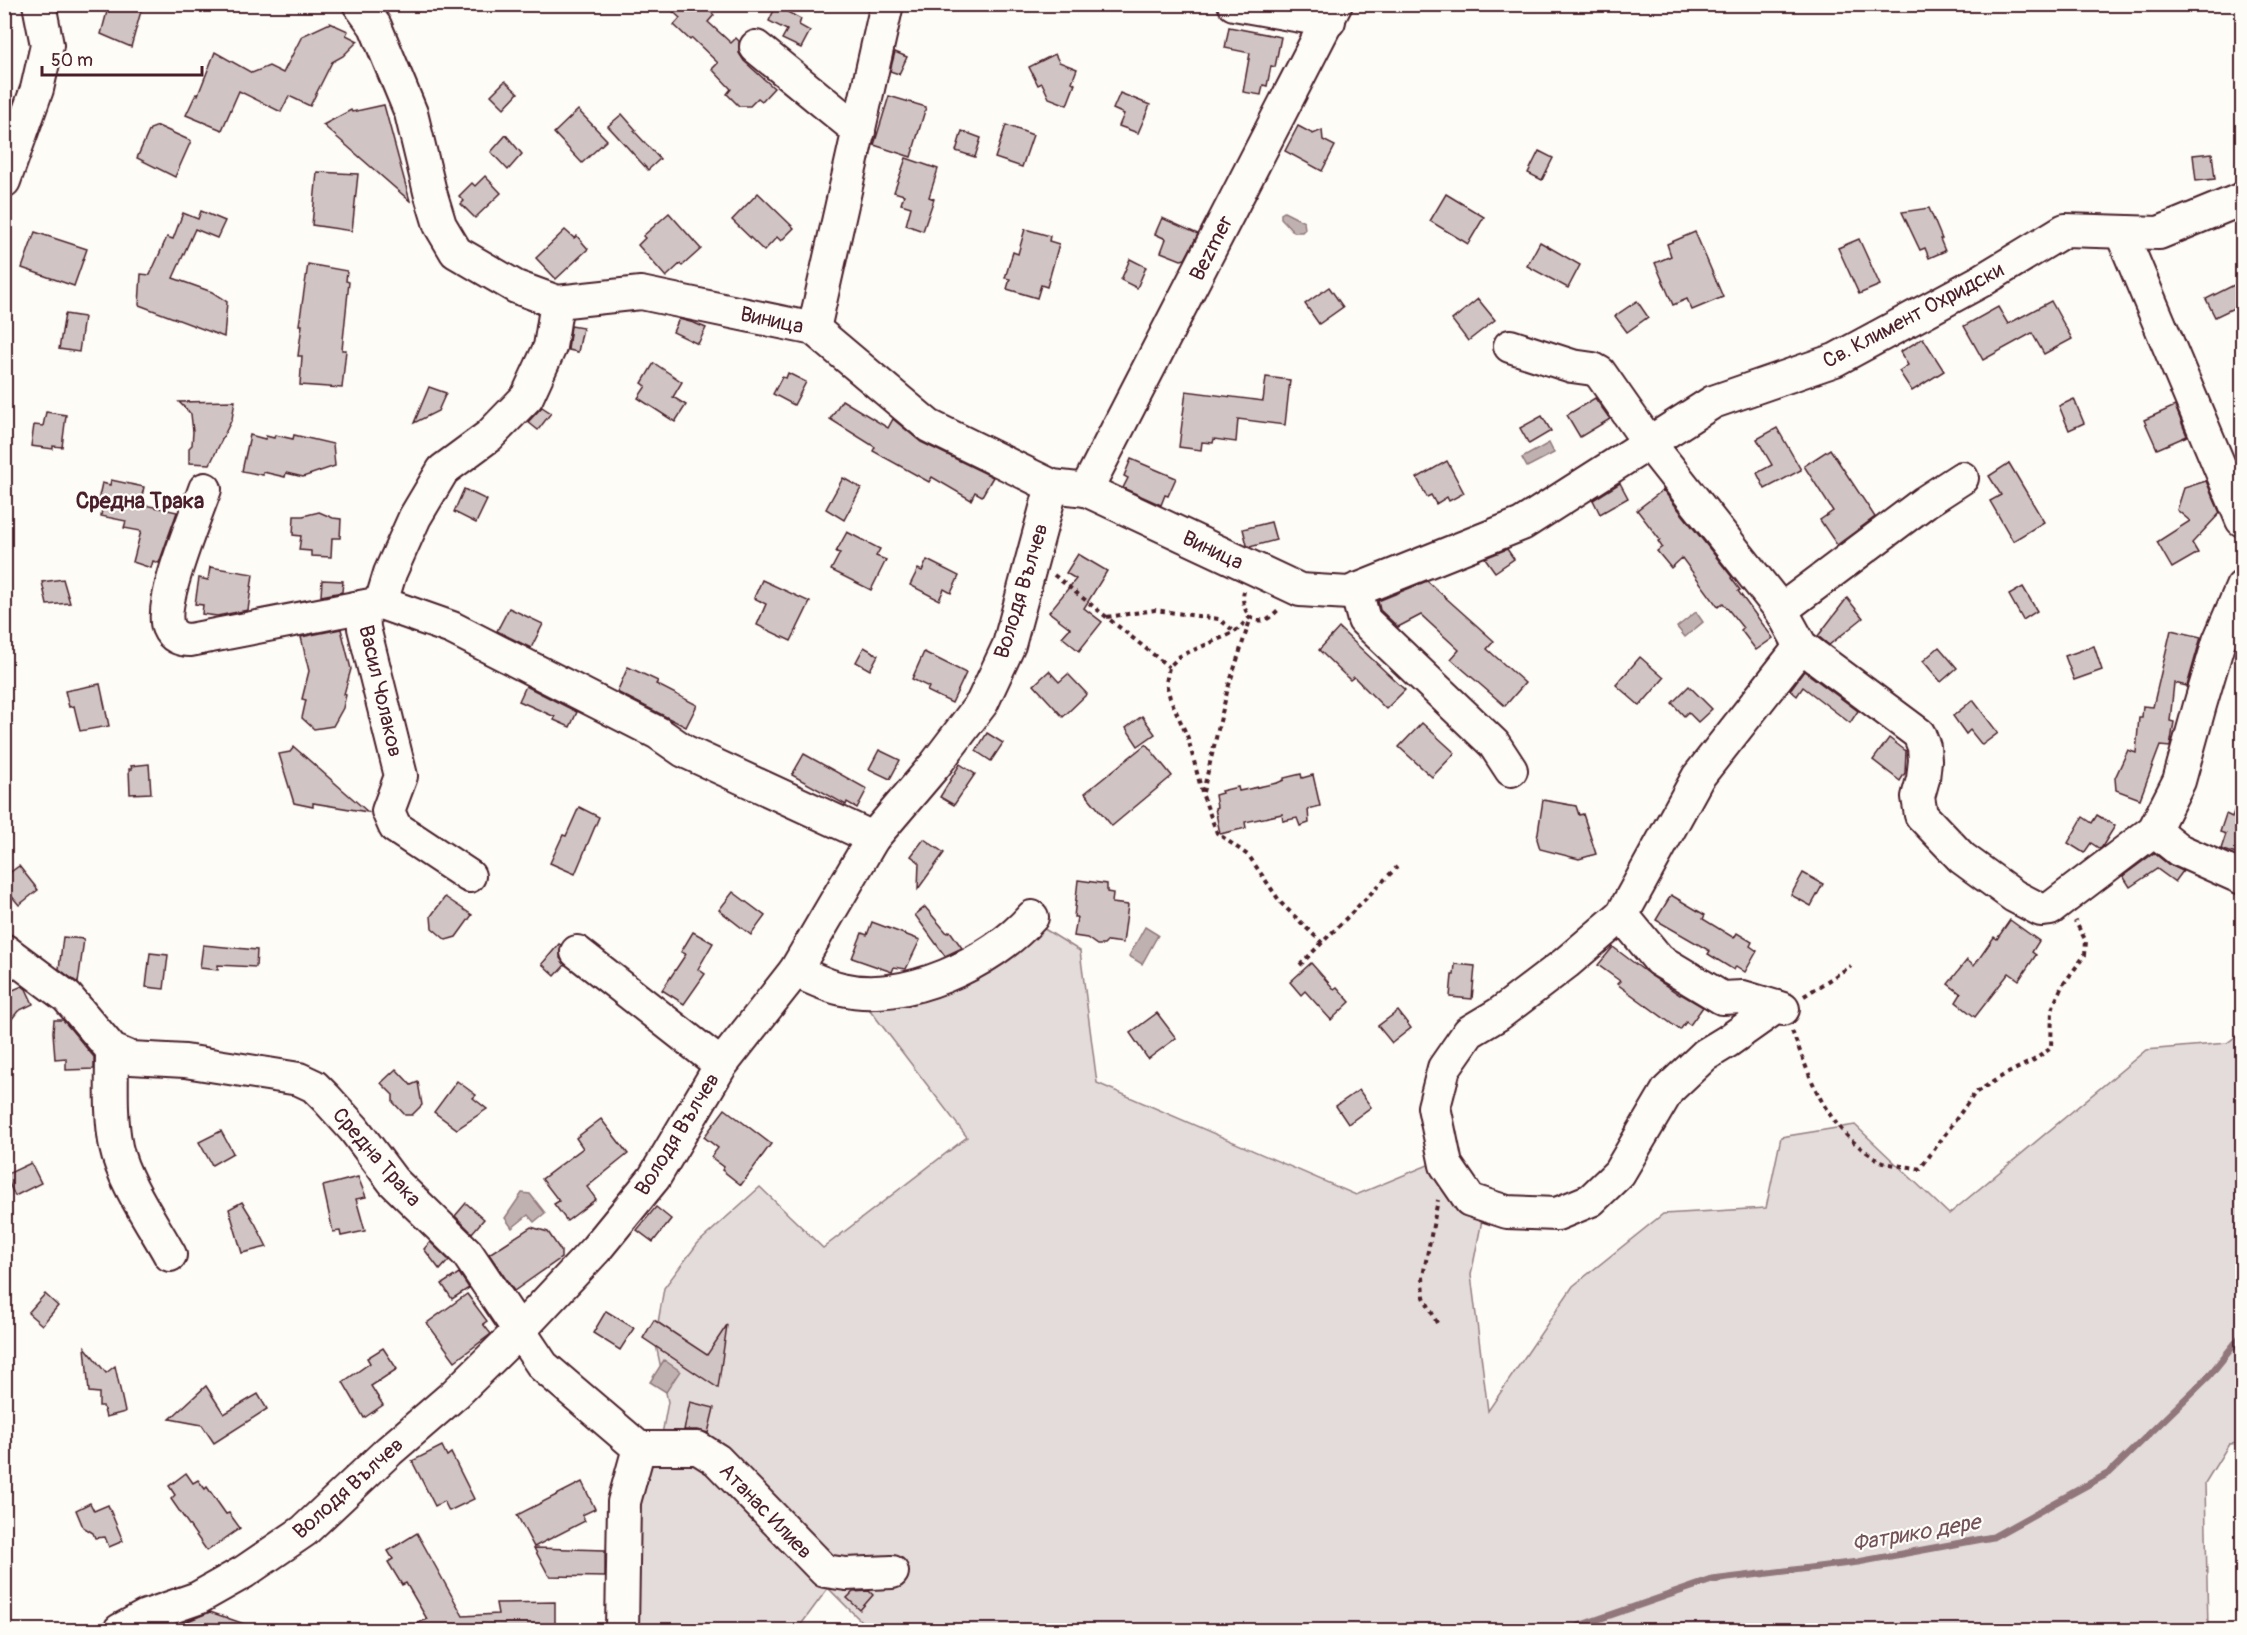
<svg xmlns="http://www.w3.org/2000/svg" width="2247" height="1635" viewBox="0 0 2247 1635" font-family="Pangolin,sans-serif">
  <style>
    .green { fill: #e3dcda; stroke: #967e82; stroke-width: 1.5 }
    .water { fill: #c0b1b1; stroke: #91777b; stroke-width: 1.5 }
    .lines { fill: none; stroke-linecap: round; stroke-linejoin: round }
    .stream { stroke: #91777b; stroke-width: 7 }
    .building { fill: #d0c5c4; stroke: #4a1f2b; stroke-width: 1.5 }
    .minor-casing { stroke: #4a1f2b; stroke-width: 36 }
    .path { stroke: #4a1f2b; stroke-width: 4; stroke-dasharray: 4.5 4.5; stroke-linecap: butt }
    .minor { stroke: #fdfcf7; stroke-width: 32 }
    .labels { text-anchor: middle; stroke-width: 4.5; stroke-linejoin: round; paint-order: stroke }
    .street-label { font-size: 21px; fill: #4a1f2b; stroke: #fdfcf7 }
    .neighbourhood-label { font-size: 22px; font-weight: bold; fill: #4a1f2b; stroke: #fdfcf7 }
    .water-label { font-size: 22px; font-style: italic; fill: #73525a; stroke: #fdfcf7 }
  </style>
  <rect width="100%" height="100%" fill="#fdfcf7"/>
  <filter id="ink" filterUnits="userSpaceOnUse"><feTurbulence type="fractalNoise" baseFrequency=".0167" numOctaves="2"/><feDisplacementMap in="SourceGraphic" scale="12" xChannelSelector="R" yChannelSelector="G"/><feConvolveMatrix kernelMatrix="1 2 1 2 8 2 1 2 1" color-interpolation-filters="sRGB"/></filter>
  <g filter="url(#ink)">
    <polygon class="green" points="1038,925 1080,951 1097,1083 1356,1195 1457,1153 1483,1215 1471,1275 1488,1411 1573,1286 1663,1214 1766,1208 1781,1137 1855,1125 1949,1214 2146,1050 2227,1043 2242,1032 2242,1443 2229,1444 2205,1483 2208,1630 870,1630 828,1588 797,1630 608,1630 621,1475 658,1456 668,1402 655,1340 664,1288 698,1243 760,1187 823,1248 967,1137 870,1010 955,981"/>
    <g class="water">
      <polygon points="1284,212 1304,222 1305,229 1302,232 1294,232 1281,218 1281,214"/>
      <polygon points="1549,443 1554,453 1527,467 1522,458"/>
      <polygon points="1696,612 1703,622 1685,637 1677,627"/>
      <polygon points="1145,927 1158,935 1142,964 1129,956"/>
      <polygon points="522,1193 530,1194 545,1213 534,1222 528,1215 512,1228 505,1218"/>
      <polygon points="664,1360 680,1371 666,1392 650,1382"/>
    </g>
    <g class="lines">
      <polyline class="stream" points="1567,1630 1712,1580 1858,1562 1993,1537 2109,1473 2209,1376 2242,1335"/>
    </g>
    <g class="building">
      <polygon points="109,4 143,4 131,47 101,34"/>
      <polygon points="665,4 703,4 714,15 708,22 731,43 736,38 739,41 739,53 744,61 774,88 762,101 758,98 750,106 739,106 727,94 731,89 712,69 718,63 692,38 690,40 674,25 680,18"/>
      <polygon points="776,6 801,19 799,25 810,31 801,48 782,39 787,30 769,21"/>
      <polygon points="330,23 348,31 346,35 358,41 343,56 332,62 310,106 289,96 281,112 239,91 222,130 186,115 196,94 198,95 215,52 252,73 269,66 283,73 302,36"/>
      <polygon points="1229,27 1281,37 1275,67 1271,66 1267,86 1263,85 1261,95 1243,92 1250,53 1225,48"/>
      <polygon points="895,52 907,57 899,74 890,71"/>
      <polygon points="1055,54 1059,62 1077,69 1072,82 1075,84 1067,105 1049,98 1042,83 1038,85 1029,67"/>
      <polygon points="505,81 518,93 504,108 491,95"/>
      <polygon points="1120,93 1150,105 1138,133 1119,126 1124,114 1113,109"/>
      <polygon points="889,96 926,107 911,157 874,145"/>
      <polygon points="384,105 410,201 323,125 351,110 352,112"/>
      <polygon points="578,110 607,140 582,163 554,133"/>
      <polygon points="622,114 636,130 634,131 660,159 648,170 608,126"/>
      <polygon points="1006,125 1033,135 1022,167 995,158"/>
      <polygon points="158,126 191,141 175,177 137,158 150,129"/>
      <polygon points="1298,126 1313,134 1322,130 1323,140 1335,146 1322,171 1285,151"/>
      <polygon points="962,131 981,138 975,157 956,151"/>
      <polygon points="506,135 522,154 508,170 491,152"/>
      <polygon points="1539,151 1553,158 1542,180 1528,173"/>
      <polygon points="2212,153 2215,179 2196,181 2193,155"/>
      <polygon points="906,158 938,169 929,197 934,199 923,231 906,225 911,207 901,204 904,195 894,192"/>
      <polygon points="317,172 358,174 352,231 312,225"/>
      <polygon points="485,176 501,193 475,218 461,204 464,201 459,196 472,183 475,186"/>
      <polygon points="758,193 794,228 781,241 777,237 764,251 732,220"/>
      <polygon points="1446,194 1484,217 1468,244 1430,221"/>
      <polygon points="1929,208 1942,239 1940,239 1945,251 1929,258 1925,248 1920,250 1902,212"/>
      <polygon points="201,211 225,221 217,238 195,229 173,278 212,292 227,302 224,337 139,305 141,274 150,275 167,237 173,239 183,213 198,219"/>
      <polygon points="669,213 701,249 682,266 680,264 666,277 638,245 645,238 643,236"/>
      <polygon points="1162,218 1198,234 1185,259 1181,260 1161,252 1166,239 1155,234"/>
      <polygon points="1025,229 1050,236 1049,241 1059,244 1047,287 1041,285 1037,298 1007,289 1010,279 1005,278 1013,252 1018,254"/>
      <polygon points="565,230 574,238 577,236 588,249 556,279 536,258"/>
      <polygon points="35,232 87,249 74,286 22,268"/>
      <polygon points="1695,232 1723,297 1692,310 1687,299 1673,305 1655,263 1671,256 1667,244"/>
      <polygon points="1859,239 1880,285 1859,294 1838,248"/>
      <polygon points="1540,242 1580,265 1568,288 1527,266"/>
      <polygon points="1130,259 1146,267 1137,288 1121,280"/>
      <polygon points="308,264 347,271 346,281 349,282 342,350 346,350 342,388 300,385 302,356 298,356 302,325 299,325"/>
      <polygon points="2242,281 2242,304 2215,317 2206,299"/>
      <polygon points="1329,287 1343,307 1319,324 1305,304"/>
      <polygon points="1478,299 1495,320 1468,341 1452,320"/>
      <polygon points="1637,301 1648,317 1627,332 1615,316"/>
      <polygon points="2051,301 2072,339 2044,354 2032,333 1983,360 1964,326 1998,307 2008,324"/>
      <polygon points="65,314 84,317 79,352 59,349"/>
      <polygon points="679,319 694,323 706,328 698,344 673,332"/>
      <polygon points="571,326 583,328 578,352 568,350"/>
      <polygon points="1923,338 1944,371 1912,391 1899,371 1908,365 1900,352"/>
      <polygon points="654,363 682,382 673,397 686,405 675,422 638,398 646,386 642,383"/>
      <polygon points="788,373 806,382 794,405 773,394 782,377 786,378"/>
      <polygon points="1266,377 1290,380 1285,425 1238,419 1236,442 1214,439 1213,443 1202,442 1201,450 1179,447 1186,391 1263,401"/>
      <polygon points="429,387 446,393 438,411 414,423"/>
      <polygon points="1595,398 1610,419 1580,437 1567,415"/>
      <polygon points="2074,399 2084,423 2069,430 2059,406"/>
      <polygon points="842,400 888,428 893,419 921,442 993,477 982,496 975,492 971,500 932,477 929,482 873,451 875,447 830,419"/>
      <polygon points="235,401 232,419 210,464 189,463 189,448 192,445 193,432 191,414 179,402"/>
      <polygon points="2175,406 2187,436 2157,449 2144,420"/>
      <polygon points="542,407 551,413 538,430 528,422"/>
      <polygon points="46,412 66,415 62,447 53,446 53,449 31,446 34,425 43,426"/>
      <polygon points="1542,416 1551,431 1529,444 1520,428"/>
      <polygon points="1777,428 1801,470 1765,489 1757,473 1772,465 1757,439"/>
      <polygon points="250,435 265,439 266,436 274,438 275,435 293,439 294,435 333,444 335,466 303,477 286,473 285,477 263,472 263,475 242,471"/>
      <polygon points="1830,449 1875,517 1837,545 1820,520 1833,511 1804,466"/>
      <polygon points="1131,459 1176,478 1168,496 1165,495 1161,505 1123,488 1128,478 1124,476"/>
      <polygon points="1447,461 1464,493 1449,501 1447,497 1436,504 1431,495 1427,497 1417,478"/>
      <polygon points="2009,463 2044,522 2013,541 1990,501 2001,495 1989,476"/>
      <polygon points="843,478 861,488 844,520 826,509"/>
      <polygon points="111,480 144,487 140,504 177,512 159,563 153,561 151,568 133,562 141,531 124,528 126,521 101,516 103,502 98,501 102,483 110,485"/>
      <polygon points="2206,481 2220,513 2192,543 2198,553 2172,568 2157,542 2190,521 2177,510 2184,488"/>
      <polygon points="1620,483 1628,498 1600,514 1593,500"/>
      <polygon points="464,489 487,500 476,523 454,512"/>
      <polygon points="1663,490 1732,577 1731,578 1740,590 1738,591 1773,638 1756,650 1741,630 1743,628 1723,603 1718,607 1682,558 1671,568 1657,551 1662,547 1658,541 1660,540 1637,510"/>
      <polygon points="319,512 333,518 341,519 340,538 332,538 331,557 311,556 311,551 299,550 301,536 293,535 294,516 303,516"/>
      <polygon points="1271,522 1276,540 1250,547 1247,545 1243,529"/>
      <polygon points="847,532 880,549 876,556 886,560 871,590 831,570 840,553 836,552"/>
      <polygon points="1507,549 1514,559 1495,572 1485,558"/>
      <polygon points="1078,554 1107,571 1084,608 1102,622 1079,651 1062,637 1070,628 1049,612 1076,579 1066,573"/>
      <polygon points="927,560 959,576 951,593 944,589 939,600 910,585 918,569 922,571"/>
      <polygon points="210,567 253,574 248,610 217,616 202,614 203,605 195,604 199,578 208,580"/>
      <polygon points="63,579 70,603 47,605 42,582"/>
      <polygon points="322,580 343,581 342,592 321,596"/>
      <polygon points="762,580 810,602 791,641 757,625 766,604 754,598"/>
      <polygon points="1427,581 1494,641 1487,649 1525,683 1505,706 1451,659 1459,650 1421,615 1398,627 1380,610 1378,601"/>
      <polygon points="2023,587 2037,611 2023,620 2009,595"/>
      <polygon points="1847,598 1863,618 1829,645 1818,636"/>
      <polygon points="509,608 543,624 531,648 497,631"/>
      <polygon points="1339,628 1405,690 1386,709 1354,677 1350,680 1319,650"/>
      <polygon points="341,629 351,669 344,694 346,695 343,708 333,726 314,729 302,718 306,700 302,699 309,671 301,637"/>
      <polygon points="2171,630 2201,637 2187,686 2174,683 2170,721 2174,722 2170,747 2160,746 2140,799 2116,790 2115,778 2128,750 2136,753 2139,717 2142,717 2143,706 2153,707"/>
      <polygon points="2094,646 2102,670 2074,680 2065,656"/>
      <polygon points="864,647 878,655 870,670 856,662"/>
      <polygon points="1939,647 1957,668 1941,682 1923,661"/>
      <polygon points="924,652 966,673 952,703 927,691 929,687 912,679"/>
      <polygon points="1640,657 1664,678 1640,706 1616,685"/>
      <polygon points="628,667 658,681 656,684 697,705 686,727 617,692"/>
      <polygon points="1049,671 1059,682 1068,674 1087,694 1063,717 1034,685"/>
      <polygon points="1804,671 1858,711 1850,723 1803,687 1797,696 1790,690"/>
      <polygon points="100,684 109,726 80,731 74,706 69,707 65,691"/>
      <polygon points="526,686 577,712 570,727 554,720 555,717 519,701"/>
      <polygon points="1689,686 1712,709 1698,722 1688,712 1684,716 1672,703"/>
      <polygon points="1973,700 1998,733 1982,745 1970,730 1966,734 1953,716"/>
      <polygon points="1142,716 1155,734 1138,746 1126,728"/>
      <polygon points="1422,723 1455,753 1432,777 1399,747"/>
      <polygon points="987,733 1003,743 991,761 976,751"/>
      <polygon points="1889,738 1906,751 1905,773 1900,781 1873,760"/>
      <polygon points="1146,744 1172,776 1112,826 1085,793"/>
      <polygon points="294,747 368,812 313,803 313,807 294,803 279,754 290,752"/>
      <polygon points="879,750 900,760 890,779 869,769"/>
      <polygon points="804,754 867,789 857,808 847,802 846,805 792,775"/>
      <polygon points="149,764 151,793 130,794 129,769 132,769 131,766"/>
      <polygon points="960,764 975,774 954,805 940,797"/>
      <polygon points="1301,774 1302,778 1313,775 1320,806 1308,809 1309,823 1300,826 1297,818 1283,821 1282,814 1245,822 1246,828 1220,834 1215,808 1217,807 1215,795 1222,793 1221,791 1238,787 1239,791 1277,783 1284,780 1284,778"/>
      <polygon points="2240,795 2242,796 2242,856 2221,849 2226,834 2220,832 2226,814 2232,817"/>
      <polygon points="1543,800 1576,806 1579,815 1583,814 1596,854 1579,859 1540,849 1537,839"/>
      <polygon points="579,807 599,817 575,874 550,863 563,835 566,836"/>
      <polygon points="2097,815 2115,826 2102,847 2100,849 2091,843 2084,853 2068,843 2083,817 2092,823"/>
      <polygon points="924,839 944,853 918,889 919,862 911,856"/>
      <polygon points="2154,853 2168,864 2183,871 2175,882 2157,869 2130,887 2123,876"/>
      <polygon points="19,866 38,890 19,905 4,887 4,877"/>
      <polygon points="1803,873 1823,884 1811,906 1791,895"/>
      <polygon points="1078,880 1107,884 1107,892 1113,893 1112,903 1128,905 1123,943 1108,941 1104,945 1097,945 1087,938 1074,936 1077,917 1074,917"/>
      <polygon points="733,892 765,916 751,935 719,910"/>
      <polygon points="1671,895 1705,915 1703,919 1734,938 1737,933 1752,942 1750,946 1757,951 1745,972 1736,966 1734,970 1708,954 1710,951 1656,920"/>
      <polygon points="445,897 472,915 456,937 446,940 432,928 431,916"/>
      <polygon points="925,907 947,933 950,931 962,948 945,956 915,915"/>
      <polygon points="2010,920 2039,941 2032,952 2036,955 2019,980 2009,973 1975,1017 1956,1002 1961,994 1948,984 1967,960 1974,966 1994,937 1997,939"/>
      <polygon points="872,922 920,940 906,969 894,967 892,972 852,958 862,933 867,935"/>
      <polygon points="693,932 713,943 698,969 705,974 684,1004 662,990 686,954 681,952"/>
      <polygon points="63,937 84,939 78,983 59,969"/>
      <polygon points="559,944 561,945 560,958 565,965 555,976 542,964"/>
      <polygon points="203,945 257,950 256,967 218,965 218,970 200,968"/>
      <polygon points="1613,947 1650,975 1680,995 1681,994 1703,1007 1690,1025 1686,1022 1680,1030 1617,984 1620,981 1598,965"/>
      <polygon points="150,953 168,955 164,989 146,987"/>
      <polygon points="1311,963 1334,989 1337,987 1350,1002 1331,1020 1305,991 1301,995 1290,982"/>
      <polygon points="1455,964 1475,966 1472,999 1450,997 1452,975 1454,975"/>
      <polygon points="22,986 26,989 33,1004 18,1011 4,1029 4,994"/>
      <polygon points="1398,1011 1411,1028 1392,1043 1378,1026"/>
      <polygon points="1157,1013 1176,1038 1148,1059 1130,1033"/>
      <polygon points="54,1020 63,1020 94,1057 94,1069 66,1070 66,1058 55,1059 53,1032"/>
      <polygon points="396,1069 411,1085 418,1082 422,1105 412,1115 405,1115 393,1102 393,1095 381,1083"/>
      <polygon points="457,1081 476,1095 473,1098 487,1109 457,1129 434,1112"/>
      <polygon points="1359,1090 1371,1107 1348,1124 1336,1106"/>
      <polygon points="725,1109 771,1144 741,1185 722,1170 724,1167 711,1157 718,1148 704,1137"/>
      <polygon points="601,1119 628,1154 587,1187 596,1199 567,1221 554,1204 559,1201 542,1179 583,1148 576,1138"/>
      <polygon points="221,1131 233,1153 212,1165 199,1142"/>
      <polygon points="31,1163 41,1183 15,1196 5,1175"/>
      <polygon points="358,1177 366,1197 356,1199 365,1231 341,1236 340,1231 333,1232 323,1186"/>
      <polygon points="242,1202 255,1223 267,1247 242,1253 229,1209"/>
      <polygon points="466,1203 484,1219 472,1233 455,1216"/>
      <polygon points="656,1207 671,1219 653,1242 637,1230"/>
      <polygon points="531,1227 548,1232 561,1251 561,1258 514,1291 489,1254"/>
      <polygon points="430,1242 449,1260 440,1270 424,1249"/>
      <polygon points="459,1273 469,1288 452,1299 442,1284"/>
      <polygon points="45,1294 58,1306 42,1325 28,1313"/>
      <polygon points="467,1294 487,1321 483,1324 491,1334 455,1361 427,1323"/>
      <polygon points="606,1311 634,1328 620,1350 593,1333"/>
      <polygon points="654,1320 707,1355 727,1325 718,1388 643,1338"/>
      <polygon points="85,1347 106,1373 115,1366 125,1412 106,1417 103,1406 99,1406 99,1393 89,1392"/>
      <polygon points="383,1348 397,1369 371,1386 383,1405 364,1418 343,1382 370,1363 367,1358"/>
      <polygon points="206,1386 224,1414 258,1394 267,1409 214,1443 202,1425 170,1419"/>
      <polygon points="690,1402 714,1408 708,1433 698,1430 684,1430"/>
      <polygon points="442,1446 447,1456 451,1453 474,1499 449,1511 444,1501 435,1506 412,1461"/>
      <polygon points="186,1473 193,1483 198,1480 205,1489 207,1487 226,1514 229,1513 240,1528 207,1551 171,1499 175,1495 169,1486"/>
      <polygon points="582,1482 595,1509 582,1515 585,1521 534,1547 517,1515"/>
      <polygon points="90,1503 94,1511 108,1505 123,1541 109,1547 105,1537 95,1538 93,1533 83,1527 76,1510"/>
      <polygon points="417,1533 463,1616 498,1614 496,1603 555,1602 555,1630 404,1630 427,1619 406,1583 402,1585 388,1562 393,1559 388,1551"/>
      <polygon points="534,1548 605,1550 605,1577 549,1576"/>
      <polygon points="869,1591 873,1595 860,1610 847,1598 853,1592"/>
      <polygon points="210,1612 256,1628 256,1630 166,1630"/>
    </g>
    <g class="lines">
      <defs>
        <g id="minor">
          <polyline points="359,4 375,26 411,113 430,192 440,225 456,252 516,287 557,302 641,293 814,329 929,426 1052,486 1086,490 1300,590 1349,593 1522,524 1713,402 1835,360 1981,281 2065,230 2159,233 2242,199"/>
          <polyline points="1234,4 1329,21"/>
          <polyline points="756,47 859,131"/>
          <polyline points="4,181 37,89 47,45 39,4"/>
          <polyline points="2121,232 2242,520"/>
          <polyline points="814,329 887,4"/>
          <polyline points="1510,346 1572,366 1593,369 1600,373 1649,443 1781,610 1801,646 1919,734 1924,747 1925,760 1923,779 1918,797 1921,815 1962,858 2014,896 2041,910 2050,909 2063,899 2154,830 2179,781 2200,705 2219,641 2242,587"/>
          <path d="M205,489c-10,29 -46,112 -37,138 4,10 13,13 22,13l191,-37 71,25 206,105 26,18 189,87"/>
          <polyline points="1086,490 1336,4"/>
          <polyline points="1356,590 1364,620 1494,744 1511,770"/>
          <polyline points="381,603 390,573 415,517 443,470 489,436 527,397 550,347 557,302"/>
          <polyline points="363,607 364,628 401,776 388,811 395,827 469,876"/>
          <polyline points="1781,610 1925,502 1962,478"/>
          <polyline points="2154,830 2179,850 2242,878"/>
          <polyline points="1622,915 1659,960 1722,998 1743,997 1783,1009"/>
          <polyline points="4,950 67,997 112,1050 131,1058 185,1061 299,1079 314,1086 326,1098 354,1129 393,1181 467,1253 543,1366 639,1448 624,1502 622,1630"/>
          <polyline points="577,952 721,1065"/>
          <path d="M795,971c15,6 31,15 47,18 62,15 150,-26 190,-72"/>
          <polyline points="1776,1007 1728,1041 1705,1055 1668,1090 1619,1173 1591,1200 1557,1214 1507,1212 1470,1200 1446,1165 1434,1107 1444,1068 1469,1032 1499,1014 1566,963 1622,915 1698,777 1801,646"/>
          <path d="M112,1050c0,32 -2,66 4,97 7,34 37,77 54,108"/>
          <polyline points="639,1448 698,1448 717,1460 825,1571 846,1574 892,1572"/>
          <polyline points="120,1630 146,1616 198,1598 244,1572 304,1531 389,1451 455,1394 520,1330 596,1249 654,1178 721,1065 795,971 873,838 935,765 982,703 1009,645 1052,486"/>
        </g>
      </defs>
      <use href="#minor" class="minor-casing"/>
      <g class="path">
        <polyline points="1054,575 1169,667"/>
        <path d="M1244,591c-4,14 5,35 23,28 4,-2 9,-7 12,-10"/>
        <polyline points="1251,616 1235,632 1180,656 1169,667 1166,683 1170,698 1188,738 1203,796 1217,833 1249,856 1281,903 1322,943"/>
        <polyline points="1107,617 1155,610 1219,619 1235,632"/>
        <polyline points="1203,792 1228,688 1251,617"/>
        <polyline points="1300,965 1397,867"/>
        <polyline points="1804,996 1851,966"/>
        <path d="M1792,1031c21,53 34,99 87,129 11,6 29,6 41,9l55,-76 29,-18 30,-15 17,-12 1,-39 10,-23 23,-31 1,-14 -11,-20"/>
        <polyline points="1437,1323 1424,1297 1423,1276 1438,1200"/>
      </g>
      <use href="#minor" class="minor"/>
    </g>
  </g>
  <g class="labels">
    <g class="street-label">
      <text transform="translate(1211 248) rotate(-63)" y="7">Bezmer</text>
      <text transform="translate(1913 315) rotate(-28)" y="7">Св. Климент Охридски</text>
      <text transform="translate(772 320) rotate(12)" y="7">Виница</text>
      <text transform="translate(1213 550) rotate(25)" y="7">Виница</text>
      <text transform="translate(1021 591) rotate(-73)" y="7">Володя Вълчев</text>
      <text transform="translate(381 691) rotate(77)" y="7">Васил Чолаков</text>
      <text transform="translate(677 1134) rotate(-58)" y="7">Володя Вълчев</text>
      <text transform="translate(377 1157) rotate(49)" y="7">Средна Трака</text>
      <text transform="translate(348 1488) rotate(-42)" y="7">Володя Вълчев</text>
      <text transform="translate(766 1511) rotate(46)" y="7">Атанас Илиев</text>
    </g>
    <g class="neighbourhood-label">
      <text x="140" y="508">Средна Трака</text>
    </g>
    <g class="water-label">
      <text transform="translate(1916 1532) rotate(-10)" y="8">Фатрико дере</text>
    </g>
  </g>
  <rect width="2247" height="1635" fill="none" stroke="#fdfcf7" stroke-width="24"/>
  <rect x="12" y="12" width="2223" height="1611" fill="none" stroke="#4a1f2b" stroke-width="2" filter="url(#ink)"/>
  <path d="M42 66v9h160v-9" fill="none" stroke="#4a1f2b" stroke-width="3"/>
  <text x="51" y="66" font-size="18" fill="#4a1f2b" stroke="#fdfcf7" stroke-width="4.5" paint-order="stroke">50 m</text>
</svg>
